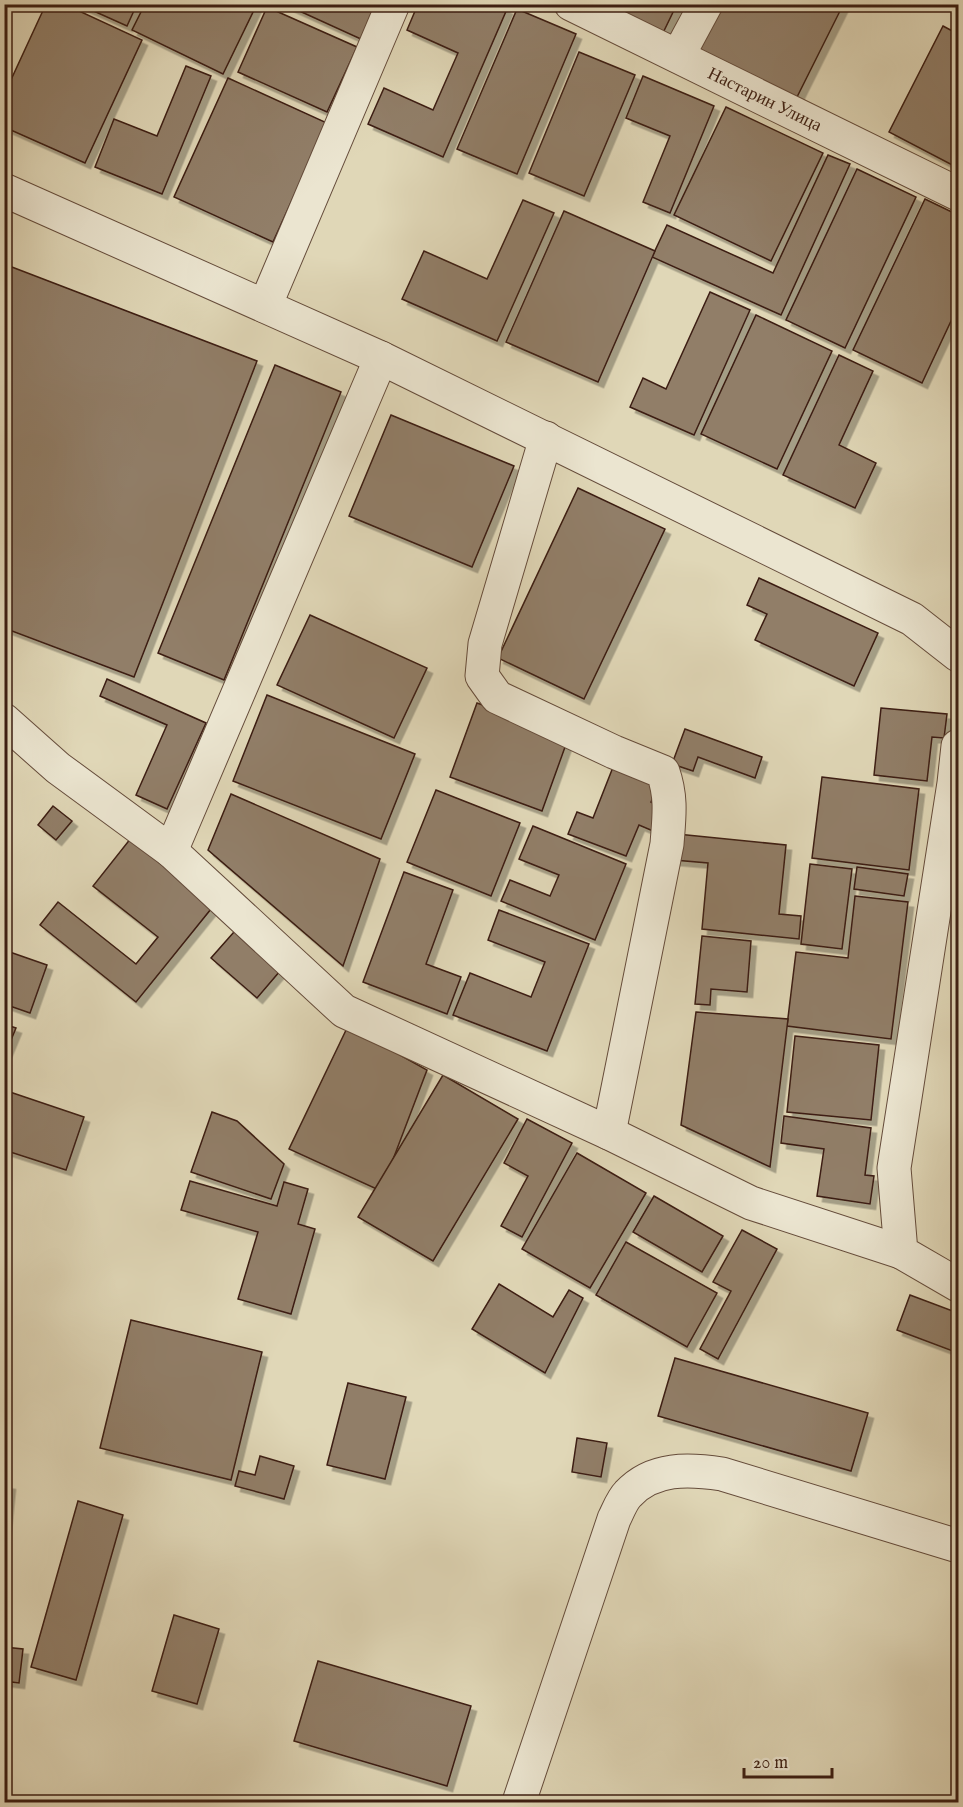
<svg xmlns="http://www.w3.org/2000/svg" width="963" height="1807" viewBox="0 0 963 1807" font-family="'IM FELL English',serif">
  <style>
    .building { fill: #917e68; stroke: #3c1e12; stroke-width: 1.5; filter: url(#shadow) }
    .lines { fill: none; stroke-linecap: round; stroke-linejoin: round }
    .minor-casing { stroke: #654c3b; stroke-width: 35 }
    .minor { stroke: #ebe5d0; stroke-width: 33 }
    .labels { text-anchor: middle; stroke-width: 6; stroke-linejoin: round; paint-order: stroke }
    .street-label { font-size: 18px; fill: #3c1e12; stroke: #ebe5d0 }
  </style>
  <defs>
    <filter id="shadow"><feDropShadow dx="5.5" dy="5.5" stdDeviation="0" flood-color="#0004"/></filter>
  </defs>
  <rect width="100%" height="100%" fill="#e0d7b7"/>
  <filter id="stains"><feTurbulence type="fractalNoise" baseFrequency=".00333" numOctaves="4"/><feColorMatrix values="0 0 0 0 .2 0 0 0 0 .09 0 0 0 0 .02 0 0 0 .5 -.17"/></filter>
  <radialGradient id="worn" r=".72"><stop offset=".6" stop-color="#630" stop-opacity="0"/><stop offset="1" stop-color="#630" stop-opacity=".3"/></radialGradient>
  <g class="building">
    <polygon points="46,4 64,4 142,40 85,163 4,127 4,95"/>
    <polygon points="78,4 137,4 127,26"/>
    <polygon points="145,4 257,4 223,74 132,30"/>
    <polygon points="284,4 380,4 363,40"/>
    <polygon points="418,4 498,4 507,9 443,157 368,124 384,88 433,110 458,53 407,30"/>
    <polygon points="589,4 677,4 660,39"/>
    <polygon points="722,4 842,4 843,5 796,99 699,51"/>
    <polygon points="267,7 357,47 327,112 238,72"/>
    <polygon points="517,9 576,34 517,174 457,149"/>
    <polygon points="943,26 958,34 958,168 889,132"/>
    <polygon points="579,52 635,75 584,196 529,173"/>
    <polygon points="186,66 211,76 162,194 95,167 114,119 157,136"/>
    <polygon points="643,76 714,106 670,213 643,202 670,136 626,118"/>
    <polygon points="228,78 327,123 273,242 174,197"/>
    <polygon points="726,107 823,153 771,261 674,215"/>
    <polygon points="828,155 850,164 781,315 652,257 667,225 773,273"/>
    <polygon points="857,169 916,197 845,348 786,320"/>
    <polygon points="925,199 958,215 958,306 922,383 853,350"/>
    <polygon points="523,200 554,213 497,341 402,299 424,251 487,279"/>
    <polygon points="564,211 655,251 598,382 506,342"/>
    <polygon points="4,264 257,361 134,677 4,628"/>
    <polygon points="710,292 750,310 694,435 630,407 643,378 666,389"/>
    <polygon points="756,315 832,351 777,469 701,434"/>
    <polygon points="839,355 873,371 839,445 876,463 855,508 783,475"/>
    <polygon points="275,365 341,392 224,680 158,653"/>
    <polygon points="391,415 514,466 472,567 349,516"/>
    <polygon points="578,488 665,529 584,699 498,658"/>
    <polygon points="759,578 878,633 854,686 755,640 767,614 747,605"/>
    <polygon points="310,615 427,668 394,738 277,685"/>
    <polygon points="107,679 206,723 167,809 136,795 167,725 100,696"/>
    <polygon points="267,695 415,754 381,839 233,781"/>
    <polygon points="477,703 569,736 542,811 450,777"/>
    <polygon points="881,708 947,714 944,738 932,737 927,781 874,775"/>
    <polygon points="685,729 762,757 755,778 698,757 693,771 672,764"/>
    <polygon points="617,757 662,775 651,802 662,807 653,831 639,825 626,856 568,834 577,812 593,818"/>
    <polygon points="822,777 919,789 909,870 812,858"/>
    <polygon points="436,790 520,823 491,896 407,862"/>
    <polygon points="231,794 380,859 343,966 208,850"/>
    <polygon points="53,806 72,821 56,840 38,825"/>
    <polygon points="533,826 626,864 595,940 501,901 510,880 550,896 559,875 519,859"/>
    <polygon points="677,834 786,845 779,914 801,916 799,939 702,929 708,863 674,860"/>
    <polygon points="131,838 215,904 136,1002 40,925 58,902 136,964 158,937 93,886"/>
    <polygon points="810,864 852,869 842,949 801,944"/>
    <polygon points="857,867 908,874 904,896 854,889"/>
    <polygon points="404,872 453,890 426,964 461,977 447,1014 363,982"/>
    <polygon points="855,896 908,902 891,1039 787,1026 796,952 848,958"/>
    <polygon points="499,910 589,944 547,1051 453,1015 470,973 531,997 545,962 488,940"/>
    <polygon points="241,924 286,964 257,998 211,958"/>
    <polygon points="702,936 751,941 747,992 711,989 710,1005 695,1004"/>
    <polygon points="4,950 47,965 30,1013 4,1004"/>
    <polygon points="696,1012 788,1019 770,1167 681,1125"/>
    <polygon points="4,1024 16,1028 4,1057"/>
    <polygon points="348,1026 427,1070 381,1191 289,1149"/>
    <polygon points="795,1036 879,1045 871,1120 787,1112"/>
    <polygon points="443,1075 518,1119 433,1261 358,1217"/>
    <polygon points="4,1090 84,1117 66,1170 4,1150"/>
    <polygon points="212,1112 237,1121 284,1164 271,1199 191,1172"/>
    <polygon points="784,1116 871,1128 865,1175 874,1176 870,1204 817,1196 824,1149 781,1143"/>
    <polygon points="527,1119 572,1143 522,1237 501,1226 528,1176 504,1163"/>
    <polygon points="577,1153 646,1193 590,1288 522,1249"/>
    <polygon points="190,1181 277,1206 284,1182 308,1189 298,1224 315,1229 291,1314 238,1299 258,1232 181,1210"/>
    <polygon points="654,1196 723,1236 702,1272 633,1232"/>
    <polygon points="742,1230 777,1249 718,1359 700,1349 731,1291 713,1282"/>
    <polygon points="626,1242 717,1293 687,1347 596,1295"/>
    <polygon points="499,1284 553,1317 569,1290 583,1298 545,1373 472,1329"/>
    <polygon points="910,1295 958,1313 958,1353 897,1330"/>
    <polygon points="131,1320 262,1352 231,1480 100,1448"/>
    <polygon points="675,1358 868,1413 851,1471 658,1416"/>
    <polygon points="348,1383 406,1397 385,1479 327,1465"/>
    <polygon points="577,1438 607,1443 601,1477 572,1472"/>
    <polygon points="260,1456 294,1466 284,1499 235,1486 239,1471 255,1475"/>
    <polygon points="4,1483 10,1484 4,1543"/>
    <polygon points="78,1501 123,1515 76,1680 31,1667"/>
    <polygon points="174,1615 219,1629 197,1704 152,1691"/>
    <polygon points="4,1647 23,1649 19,1683 4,1681"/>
    <polygon points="318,1661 471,1706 447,1786 294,1741"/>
  </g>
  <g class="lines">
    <defs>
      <g id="minor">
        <polyline points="571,4 958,194"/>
        <polyline points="678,56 706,4"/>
        <polyline points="4,190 381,358 912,619 958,655"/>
        <polyline points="265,306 393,4"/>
        <path d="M546,438l-61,206 -3,32 15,21 117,55 49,20c9,26 6,45 4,72l-58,289"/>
        <polyline points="4,720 58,768 171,851 344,1011 609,1133 751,1203 901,1252"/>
        <polyline points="958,746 954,783 894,1168 901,1252 958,1285"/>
        <polyline points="171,851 381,358"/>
        <path d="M519,1802l95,-283c4,-8 8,-19 14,-25 25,-27 61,-25 94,-20l236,72"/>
      </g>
    </defs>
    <use href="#minor" class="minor-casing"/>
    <use href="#minor" class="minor"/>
  </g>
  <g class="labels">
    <g class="street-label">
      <text transform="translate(765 99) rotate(26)" y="6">Настарин Улица</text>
    </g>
  </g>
  <rect width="963" height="1807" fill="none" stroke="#e0d7b7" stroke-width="24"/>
  <rect x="6" y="6" width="951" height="1795" fill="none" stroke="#3c1e12" stroke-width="3"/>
  <rect x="12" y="12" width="939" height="1783" fill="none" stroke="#3c1e12" stroke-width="1.5"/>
  <path d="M744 1768v9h88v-9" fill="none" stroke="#3c1e12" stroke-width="3"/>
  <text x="753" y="1768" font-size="18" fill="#3c1e12" stroke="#ebe5d0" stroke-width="4.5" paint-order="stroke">20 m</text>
  <rect width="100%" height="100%" filter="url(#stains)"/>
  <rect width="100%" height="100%" fill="url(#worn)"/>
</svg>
